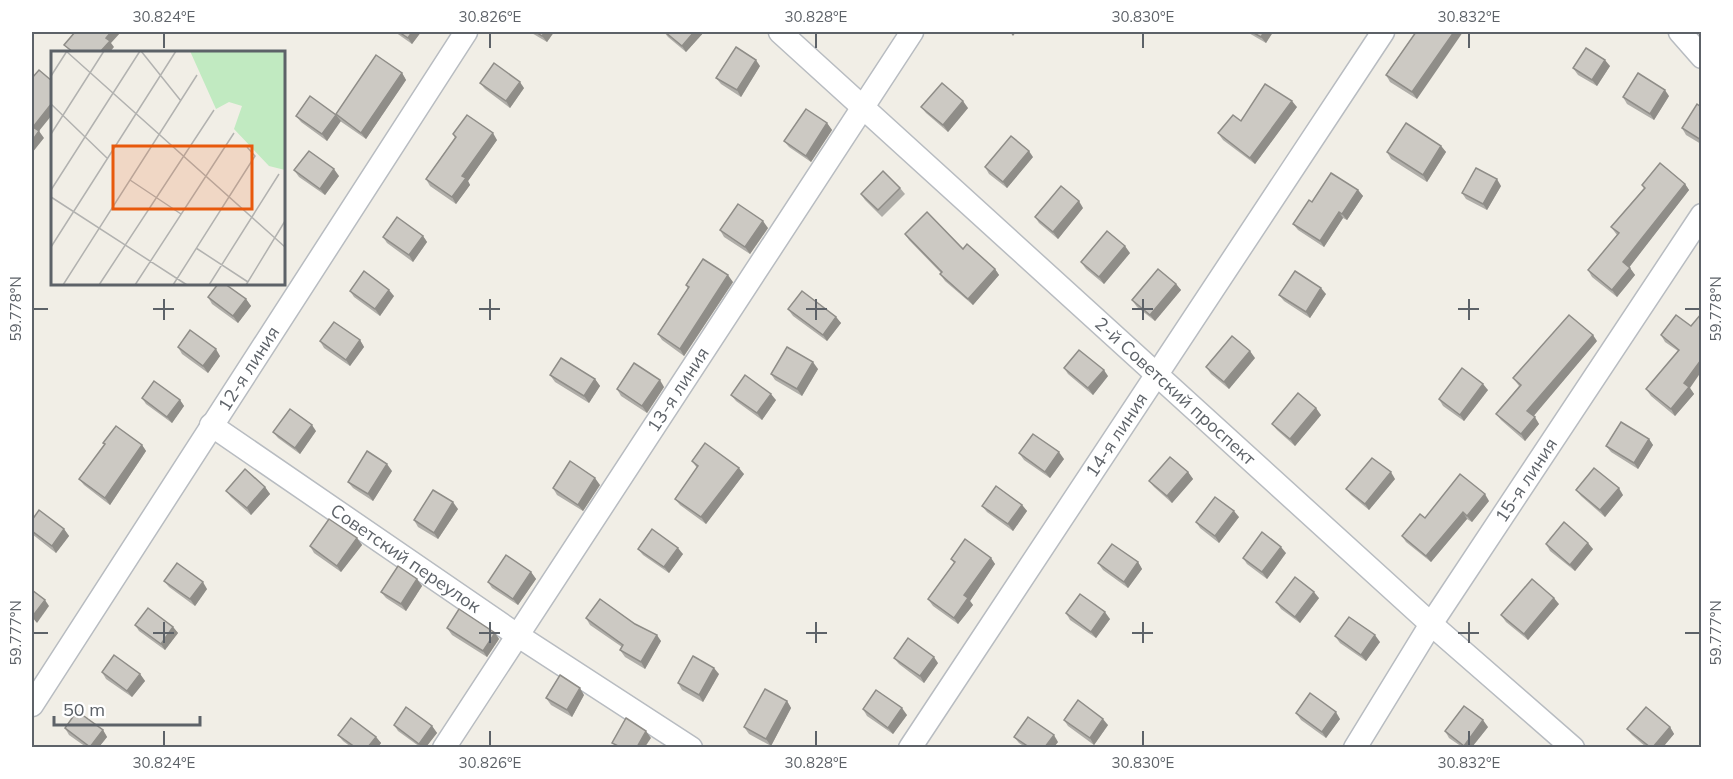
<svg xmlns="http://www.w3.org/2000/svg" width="1733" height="779" viewBox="0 0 1733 779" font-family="Mulish,sans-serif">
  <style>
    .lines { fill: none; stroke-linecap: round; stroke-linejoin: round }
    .street-casing { stroke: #b8bcc1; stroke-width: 25 }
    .street { stroke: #fff; stroke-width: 22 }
    .wall { fill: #afada8 }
    .shaded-wall { fill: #8f8d88 }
    .building { fill: #ccc9c3; stroke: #8f8d88; stroke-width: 1.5 }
    .ticks { fill: none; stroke: #5d6268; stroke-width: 2 }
    .labels { text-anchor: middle; stroke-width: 5; stroke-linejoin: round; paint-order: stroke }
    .street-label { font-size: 18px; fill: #5d6268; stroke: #fff }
    .inset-road { fill: none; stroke: #b2b2b0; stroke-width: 1.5 }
    .view { fill: #e8590c; fill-opacity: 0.15; stroke: #e8590c; stroke-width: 3 }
    .inset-edge { fill: none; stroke: #5d6268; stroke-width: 3 }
    .neatline { fill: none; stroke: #5d6268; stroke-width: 2 }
    .ticks-label { font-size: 15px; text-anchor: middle; fill: #5d6268 }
  </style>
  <rect width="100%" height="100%" fill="#f1eee6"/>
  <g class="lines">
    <defs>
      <g id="street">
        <path id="s1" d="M780,32l651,592 142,124"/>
        <polyline points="1680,32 1702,57"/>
        <path id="s2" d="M211,425l306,210 174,113"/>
        <path id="s3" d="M32,705l434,-673"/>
        <path id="s4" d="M444,748l468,-716"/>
        <path id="s5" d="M910,748l473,-716"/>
        <path id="s6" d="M1355,748l76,-124 271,-409"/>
      </g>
    </defs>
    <use href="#street" class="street-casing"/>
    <use href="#street" class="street"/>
  </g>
  <g class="wall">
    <polygon points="395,32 421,32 412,44"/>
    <polygon points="530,32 554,32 547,42"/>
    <polygon points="664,32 704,32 686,52 668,37"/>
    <polygon points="1247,32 1273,32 1266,43"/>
    <polygon points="1416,32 1417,99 1390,82 1386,75"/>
    <polygon points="760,66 741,97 721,84 716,78"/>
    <polygon points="1610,66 1597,86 1578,75 1573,68"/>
    <polygon points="402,73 406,80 366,139 340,121 327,141 301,122 296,116 336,115"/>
    <polygon points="480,83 524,88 510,108 485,89"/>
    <polygon points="1669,96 1654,120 1627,104 1623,97"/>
    <polygon points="921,107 968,108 948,132 926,113"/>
    <polygon points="1297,107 1255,164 1223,140 1218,133 1241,121"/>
    <polygon points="1701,107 1701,144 1686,135 1682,128"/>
    <polygon points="827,123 832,130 811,162 789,147 784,141"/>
    <polygon points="453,134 497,140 468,181 470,185 456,204 430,186 426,179 455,138"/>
    <polygon points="1441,146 1446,152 1427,182 1391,159 1387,152"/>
    <polygon points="1033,157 1007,188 989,174 985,167"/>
    <polygon points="294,170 339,176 325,195 299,177"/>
    <polygon points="1685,184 1689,190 1629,267 1635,275 1617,297 1592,277 1588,270 1617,235 1611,227 1644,188 1642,185"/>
    <polygon points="1501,186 1487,210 1466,199 1462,193"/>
    <polygon points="900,188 905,194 882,217 865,200 861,194"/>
    <polygon points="1358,190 1363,196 1347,220 1343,218 1324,247 1298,230 1293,224 1312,202"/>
    <polygon points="1083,208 1058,239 1039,223 1035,217"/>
    <polygon points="768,228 750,254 724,237 720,230"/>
    <polygon points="905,234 963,249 995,269 999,275 973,305 945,281 940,274 941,273 909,240"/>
    <polygon points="423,236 427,242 413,262 387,243 383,237"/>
    <polygon points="1130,253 1104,284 1086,269 1081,262"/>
    <polygon points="733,282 684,356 662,340 658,334 688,289 686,285"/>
    <polygon points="1176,284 1181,290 1155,321 1137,307 1132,300"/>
    <polygon points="350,291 394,296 380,316 354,297"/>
    <polygon points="1326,294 1310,318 1284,301 1279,295"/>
    <polygon points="208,297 246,299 251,306 238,323 212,304"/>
    <polygon points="788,309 836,317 841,323 827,341 793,316"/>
    <polygon points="1676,315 1690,388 1694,394 1675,416 1651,396 1646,389 1678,351 1665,342 1661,335"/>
    <polygon points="360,340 364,347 350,366 324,348 320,341"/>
    <polygon points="1597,341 1533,416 1539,424 1525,441 1501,420 1496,414 1519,386 1513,378"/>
    <polygon points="178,347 220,356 208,373 182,354"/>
    <polygon points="1255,358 1229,389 1211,374 1206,367"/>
    <polygon points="1064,368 1108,376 1093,395 1068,374"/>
    <polygon points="818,369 802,396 775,380 771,374"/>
    <polygon points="550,375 595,379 600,386 589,403 555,382"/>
    <polygon points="664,387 647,413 621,396 617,389"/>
    <polygon points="1488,390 1464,421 1443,406 1439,399"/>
    <polygon points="731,395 776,400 762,420 736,401"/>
    <polygon points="142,398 180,400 184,406 172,423 146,404"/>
    <polygon points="1321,415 1295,446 1277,430 1272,424"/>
    <polygon points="316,431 300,454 278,438 273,432"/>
    <polygon points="1649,439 1653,445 1638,469 1611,452 1606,446"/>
    <polygon points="103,443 142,445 146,451 110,505 84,485 79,479 105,445"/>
    <polygon points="1019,453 1064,459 1050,478 1024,460"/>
    <polygon points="692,461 744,474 706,524 680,505 675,499 697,468"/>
    <polygon points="392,471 373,501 353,488 348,482"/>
    <polygon points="1188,472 1193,479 1172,503 1154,487 1149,481"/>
    <polygon points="1395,479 1369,510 1351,495 1346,489"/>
    <polygon points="600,485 583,511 557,495 553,488"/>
    <polygon points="265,487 270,494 251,515 231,497 226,491"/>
    <polygon points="1576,490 1623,495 1605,517 1581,496"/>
    <polygon points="1489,501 1472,522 1467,519 1431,562 1406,542 1402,536 1425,518"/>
    <polygon points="1022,505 1027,511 1013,531 987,512 982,506"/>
    <polygon points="458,509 438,539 418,527 414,520"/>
    <polygon points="1239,517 1219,543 1200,528 1196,522"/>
    <polygon points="32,520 64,529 69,536 56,553 32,534"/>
    <polygon points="357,538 362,545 341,572 314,553 310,546"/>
    <polygon points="1546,544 1593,549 1575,571 1550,551"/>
    <polygon points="638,549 683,554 669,573 643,555"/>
    <polygon points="1286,553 1267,579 1247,564 1243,558"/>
    <polygon points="991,558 995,564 970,601 973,605 958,624 933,606 928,599 954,563 951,559"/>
    <polygon points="1138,562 1142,569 1128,588 1103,570 1098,563"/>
    <polygon points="531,572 536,579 518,605 492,588 488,582"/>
    <polygon points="417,579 422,586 406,611 386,598 381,592"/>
    <polygon points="164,581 207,589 195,606 169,587"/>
    <polygon points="1319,598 1300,623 1281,609 1276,602"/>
    <polygon points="1559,604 1528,640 1506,622 1501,615"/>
    <polygon points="1066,613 1110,619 1096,638 1070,620"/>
    <polygon points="586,618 635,624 661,641 645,669 625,657 620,650 622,647 590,625"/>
    <polygon points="135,625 173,627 178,633 165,650 139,631"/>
    <polygon points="447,628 495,633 499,639 487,657 452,635"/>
    <polygon points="1335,636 1380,642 1366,661 1340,643"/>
    <polygon points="894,658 938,663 924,683 899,664"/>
    <polygon points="102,672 140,674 145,681 132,697 106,679"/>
    <polygon points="719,674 703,702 682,690 678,683"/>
    <polygon points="584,695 572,717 551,705 546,698"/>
    <polygon points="787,701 791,708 771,746 749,734 744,727"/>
    <polygon points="863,709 907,715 893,734 867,716"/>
    <polygon points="1296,713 1340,719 1326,738 1301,720"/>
    <polygon points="1064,720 1108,725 1094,745 1068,726"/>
    <polygon points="394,725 432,726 437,733 426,747 420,747 398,731"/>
    <polygon points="1488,727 1472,747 1462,747 1449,738 1445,731"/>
    <polygon points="1670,727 1674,734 1663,747 1646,747 1632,735 1627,729"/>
    <polygon points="65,728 103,730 107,737 99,747 86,747 69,735"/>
    <polygon points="338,735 376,737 381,743 378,747 351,747 343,741"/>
    <polygon points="1014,737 1058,742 1054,747 1025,747 1019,743"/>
  </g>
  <g class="shaded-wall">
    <polygon points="111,32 121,32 111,43 114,47 110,52 100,52 106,38"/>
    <polygon points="412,32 421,32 412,44 408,38"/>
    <polygon points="545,32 554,32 547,42 542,36"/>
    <polygon points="694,32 704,32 686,52 682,46"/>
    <polygon points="1010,32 1016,32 1013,36"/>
    <polygon points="1264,32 1273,32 1266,43 1261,37"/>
    <polygon points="1454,32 1463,32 1417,99 1412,92"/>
    <polygon points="756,60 760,66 741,97 737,90"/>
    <polygon points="1605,60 1610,66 1597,86 1592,80"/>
    <polygon points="402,73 406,80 366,139 361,133"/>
    <polygon points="520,82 524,88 510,108 506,101"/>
    <polygon points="1665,90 1669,96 1654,120 1650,114"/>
    <polygon points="963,101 968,108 948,132 943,125"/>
    <polygon points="1292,101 1297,107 1255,164 1250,158"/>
    <polygon points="52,103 52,115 39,131 44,138 32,153 32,141 33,127"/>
    <polygon points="336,115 341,121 327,141 322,134"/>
    <polygon points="827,123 832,130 811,162 806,156"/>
    <polygon points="493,133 497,140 468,181 470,185 456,204 452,197 462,176"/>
    <polygon points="1441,146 1446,152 1427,182 1423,175"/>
    <polygon points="1029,151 1033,157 1007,188 1003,182"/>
    <polygon points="334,169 339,176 325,195 320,189"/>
    <polygon points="1497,179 1501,186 1487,210 1483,204"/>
    <polygon points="1685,184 1689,190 1628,269 1623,262"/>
    <polygon points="1358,190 1363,196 1347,220 1342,214"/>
    <polygon points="1079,201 1083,208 1058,239 1053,232"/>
    <polygon points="1339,212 1343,218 1324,247 1320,241"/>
    <polygon points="763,221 768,228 750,254 745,247"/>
    <polygon points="423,236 427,242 413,262 409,255"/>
    <polygon points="1125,246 1130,253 1104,284 1099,277"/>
    <polygon points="1630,268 1635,275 1617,297 1612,290"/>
    <polygon points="995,269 999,275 973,305 968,299"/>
    <polygon points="728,275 733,282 684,356 680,349"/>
    <polygon points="1176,284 1181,290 1155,321 1150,315"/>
    <polygon points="1321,288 1326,294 1310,318 1306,312"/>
    <polygon points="389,290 394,296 380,316 375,309"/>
    <polygon points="246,299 251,306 238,323 233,316"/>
    <polygon points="836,317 841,323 827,341 823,335"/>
    <polygon points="1593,335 1597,341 1532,418 1527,411"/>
    <polygon points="360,340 364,347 350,366 346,360"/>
    <polygon points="216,349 220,356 208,373 203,366"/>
    <polygon points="1250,351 1255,358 1229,389 1224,382"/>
    <polygon points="1701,360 1701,372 1690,388 1694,394 1675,416 1671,409 1684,383"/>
    <polygon points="813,362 818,369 802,396 797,389"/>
    <polygon points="1104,370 1108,376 1093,395 1088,388"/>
    <polygon points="595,379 600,386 589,403 584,396"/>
    <polygon points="660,380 664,387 647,413 642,406"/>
    <polygon points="1483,384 1488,390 1464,421 1460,415"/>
    <polygon points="771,394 776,400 762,420 757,413"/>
    <polygon points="180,400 184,406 172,423 167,417"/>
    <polygon points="1316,408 1321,415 1295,446 1290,439"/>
    <polygon points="1535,417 1539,424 1525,441 1521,434"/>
    <polygon points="312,425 316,431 300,454 295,448"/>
    <polygon points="1649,439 1653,445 1638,469 1634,463"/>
    <polygon points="142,445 146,451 110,505 105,498"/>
    <polygon points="1059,452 1064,459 1050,478 1045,472"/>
    <polygon points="387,464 392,471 373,501 368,494"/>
    <polygon points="739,468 744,474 706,524 701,517"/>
    <polygon points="1188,472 1193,479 1172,503 1167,496"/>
    <polygon points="1391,472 1395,479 1369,510 1365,504"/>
    <polygon points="595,478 600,485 583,511 578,505"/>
    <polygon points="265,487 270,494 251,515 247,508"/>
    <polygon points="1619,488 1623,495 1605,517 1600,510"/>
    <polygon points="1485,494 1489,501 1472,522 1467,516"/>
    <polygon points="453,502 458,509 438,539 434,533"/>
    <polygon points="1022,505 1027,511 1013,531 1008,524"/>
    <polygon points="1234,511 1239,517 1219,543 1215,536"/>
    <polygon points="1463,512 1467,519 1431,562 1426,556"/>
    <polygon points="64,529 69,536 56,553 52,546"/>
    <polygon points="357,538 362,545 341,572 337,566"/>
    <polygon points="1588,543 1593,549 1575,571 1570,565"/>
    <polygon points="1281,547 1286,553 1267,579 1262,572"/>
    <polygon points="678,548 683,554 669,573 664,567"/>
    <polygon points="991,558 995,564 970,601 973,605 958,624 954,618 964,595"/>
    <polygon points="1138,562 1142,569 1128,588 1124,582"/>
    <polygon points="531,572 536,579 518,605 513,599"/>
    <polygon points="417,579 422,586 406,611 401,604"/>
    <polygon points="203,582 207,589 195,606 190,599"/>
    <polygon points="1314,592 1319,598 1300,623 1295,617"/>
    <polygon points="1554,598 1559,604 1528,640 1524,634"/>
    <polygon points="45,600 49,606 37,623 32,617"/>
    <polygon points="1105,612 1110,619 1096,638 1091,632"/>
    <polygon points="173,627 178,633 165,650 161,644"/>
    <polygon points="495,633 499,639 487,657 483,651"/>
    <polygon points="657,635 661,641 645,669 641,662"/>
    <polygon points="1375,635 1380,642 1366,661 1361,655"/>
    <polygon points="934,657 938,663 924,683 920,676"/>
    <polygon points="714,668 719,674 703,702 699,695"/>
    <polygon points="140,674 145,681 132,697 127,691"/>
    <polygon points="580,688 584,695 572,717 567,710"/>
    <polygon points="787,701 791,708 771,746 766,739"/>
    <polygon points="902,708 907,715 893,734 888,728"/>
    <polygon points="1336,712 1340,719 1326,738 1322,732"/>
    <polygon points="1103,719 1108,725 1094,745 1090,738"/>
    <polygon points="1483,720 1488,727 1472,747 1465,747 1464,746"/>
    <polygon points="432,726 437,733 426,747 422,747 419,744"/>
    <polygon points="1670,727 1674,734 1663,747 1653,747"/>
    <polygon points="103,730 107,737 99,747 90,747"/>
    <polygon points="646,731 651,738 645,747 637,747"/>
    <polygon points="1054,735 1058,742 1054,747 1045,747"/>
    <polygon points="376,737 381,743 378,747 368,747"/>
  </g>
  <g class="building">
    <polygon points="75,32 111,32 106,38 110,41 100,52 73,52 64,45"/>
    <polygon points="399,32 412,32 408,38"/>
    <polygon points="536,32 545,32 542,36"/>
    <polygon points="665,32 694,32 682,46"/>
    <polygon points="1252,32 1264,32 1261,37"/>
    <polygon points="1416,32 1454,32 1412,92 1386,75"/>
    <polygon points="736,47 756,60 737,90 716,78"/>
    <polygon points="1586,48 1605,60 1592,80 1573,68"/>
    <polygon points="376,55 402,73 361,133 336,114"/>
    <polygon points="494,63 520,82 506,101 480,83"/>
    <polygon points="39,70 52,81 52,103 33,127 39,131 32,141 32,78"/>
    <polygon points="1638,73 1665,90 1650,114 1623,97"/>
    <polygon points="942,83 963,101 943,125 921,107"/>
    <polygon points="1265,84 1292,101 1250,158 1218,133 1233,115 1241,121"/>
    <polygon points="310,96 336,115 322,134 296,116"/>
    <polygon points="1697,104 1701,107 1701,140 1682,128"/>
    <polygon points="806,109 827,123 806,156 784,141"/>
    <polygon points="467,115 493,133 462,176 466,178 452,197 426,179 456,137 453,134"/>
    <polygon points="1406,123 1441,146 1423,175 1387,152"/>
    <polygon points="1011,136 1029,151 1003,182 985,167"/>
    <polygon points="309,151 334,169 320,189 294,170"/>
    <polygon points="1660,163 1685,184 1623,262 1630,268 1612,290 1588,270 1619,233 1611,227 1645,188 1642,185"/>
    <polygon points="1476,168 1497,179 1483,204 1462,193"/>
    <polygon points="883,171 900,188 878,210 861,194"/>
    <polygon points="1331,173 1358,190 1342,214 1339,212 1320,241 1293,224 1309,200 1312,202"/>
    <polygon points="1061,186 1079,201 1053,232 1035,217"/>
    <polygon points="738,204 763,221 745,247 720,230"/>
    <polygon points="927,212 963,249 967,244 995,269 968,299 940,274 942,272 905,234"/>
    <polygon points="397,217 423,236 409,255 383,237"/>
    <polygon points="1107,231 1125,246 1099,277 1081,262"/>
    <polygon points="703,259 728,275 680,349 658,334 689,287 686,285"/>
    <polygon points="1158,269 1176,284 1150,315 1132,300"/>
    <polygon points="364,271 389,290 375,309 350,291"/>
    <polygon points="1295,271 1321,288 1306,312 1279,295"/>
    <polygon points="218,284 225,284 246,299 233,316 208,297"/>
    <polygon points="802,291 836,317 823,335 788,309"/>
    <polygon points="1701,314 1701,360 1684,383 1689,387 1671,409 1646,389 1679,350 1661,335 1676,315 1691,326"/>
    <polygon points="1569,315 1593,335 1527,411 1535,417 1521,434 1496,414 1521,385 1513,378"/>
    <polygon points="334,322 360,340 346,360 320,341"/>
    <polygon points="190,330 216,349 203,366 178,347"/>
    <polygon points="1232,336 1250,351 1224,382 1206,367"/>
    <polygon points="787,347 813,362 797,389 771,374"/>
    <polygon points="1079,350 1104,370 1088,388 1064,368"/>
    <polygon points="561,358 595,379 584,396 550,375"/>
    <polygon points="634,363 660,380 642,406 617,389"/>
    <polygon points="1462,368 1483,384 1460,415 1439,399"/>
    <polygon points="745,375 771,394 757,413 731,395"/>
    <polygon points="154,381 180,400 167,417 142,398"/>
    <polygon points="1298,393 1316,408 1290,439 1272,424"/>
    <polygon points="290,409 312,425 295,448 273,432"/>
    <polygon points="1621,422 1649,439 1634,463 1606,446"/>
    <polygon points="116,426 142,445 105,498 79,479 105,444 103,443"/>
    <polygon points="1033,434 1059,452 1045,472 1019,453"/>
    <polygon points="705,443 739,468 701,517 675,499 698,466 692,461"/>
    <polygon points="367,451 387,464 368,494 348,482"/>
    <polygon points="1170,457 1188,472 1167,496 1149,481"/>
    <polygon points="1372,458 1391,472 1365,504 1346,489"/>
    <polygon points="570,461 595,478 578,505 553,488"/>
    <polygon points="1594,468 1619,488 1600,510 1576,490"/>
    <polygon points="245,469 265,487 247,508 226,491"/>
    <polygon points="1460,474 1485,494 1467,516 1463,512 1426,556 1402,536 1420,514 1425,518"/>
    <polygon points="996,486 1022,505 1008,524 982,506"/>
    <polygon points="433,490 453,502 434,533 414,520"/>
    <polygon points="1215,497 1234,511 1215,536 1196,522"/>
    <polygon points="39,510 64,529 52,546 32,531 32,520"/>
    <polygon points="329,519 357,538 337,566 310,546"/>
    <polygon points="1564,522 1588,543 1570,565 1546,544"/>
    <polygon points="652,529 678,548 664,567 638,549"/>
    <polygon points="1262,532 1281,547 1262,572 1243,558"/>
    <polygon points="965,539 991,558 964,595 968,598 954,618 928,599 955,562 951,559"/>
    <polygon points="1112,544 1138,562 1124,582 1098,563"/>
    <polygon points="506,555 531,572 513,599 488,582"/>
    <polygon points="177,563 203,582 190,599 164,581"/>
    <polygon points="398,566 417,579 401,604 381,592"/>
    <polygon points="1295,577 1314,592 1295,617 1276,602"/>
    <polygon points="1532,579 1554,598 1524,634 1501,615"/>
    <polygon points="32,590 45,600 32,617"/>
    <polygon points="1080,594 1105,612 1091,632 1066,613"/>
    <polygon points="600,599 635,624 657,635 641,662 620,650 623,645 586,618"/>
    <polygon points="148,608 173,627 161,644 135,625"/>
    <polygon points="459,609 495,633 483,651 447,628"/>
    <polygon points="1349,617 1375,635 1361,655 1335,636"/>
    <polygon points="908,638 934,657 920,676 894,658"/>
    <polygon points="114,655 140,674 127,691 102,672"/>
    <polygon points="693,656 714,668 699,695 678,683"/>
    <polygon points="560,675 580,688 567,710 546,698"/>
    <polygon points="765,689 787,701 766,739 744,727"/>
    <polygon points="876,690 902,708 888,728 863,709"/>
    <polygon points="1310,693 1336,712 1322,732 1296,713"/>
    <polygon points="1078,700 1103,719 1090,738 1064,720"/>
    <polygon points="1464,706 1483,720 1464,746 1445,731"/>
    <polygon points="406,707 432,726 419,744 394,725"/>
    <polygon points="1646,707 1670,727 1653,747 1650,747 1627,729"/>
    <polygon points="77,711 103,730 90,747 65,728"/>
    <polygon points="1028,717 1054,735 1045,747 1029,747 1014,737"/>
    <polygon points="351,718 376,737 368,747 355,747 338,735"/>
    <polygon points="626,718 646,731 637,747 620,747 612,743"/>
  </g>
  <path class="ticks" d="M164,33v15M490,33v15M816,33v15M1143,33v15M1469,33v15M164,299v21M490,299v21M816,299v21M1143,299v21M1469,299v21M33,309h15M153,309h21M479,309h21M806,309h21M1132,309h21M1458,309h21M1685,309h15M164,622v21M490,622v21M816,622v21M1143,622v21M1469,622v21M33,633h15M153,633h21M479,633h21M806,633h21M1132,633h21M1458,633h21M1685,633h15M164,731v15M490,731v15M816,731v15M1143,731v15M1469,731v15"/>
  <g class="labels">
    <g class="street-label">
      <text dy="6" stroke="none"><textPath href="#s3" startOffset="400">12-я линия</textPath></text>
      <text dy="6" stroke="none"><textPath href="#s4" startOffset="428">13-я линия</textPath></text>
      <text dy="6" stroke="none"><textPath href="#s1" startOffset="534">2-й Советский проспект</textPath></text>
      <text dy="6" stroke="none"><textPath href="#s5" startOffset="375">14-я линия</textPath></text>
      <text dy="6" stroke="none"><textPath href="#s6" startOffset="318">15-я линия</textPath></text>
      <text dy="6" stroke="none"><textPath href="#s2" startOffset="236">Советский переулок</textPath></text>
    </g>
  </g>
  <g transform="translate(51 51)">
    <rect width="234" height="234" fill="#f1eee6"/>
    <path d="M139,0h95v119l-16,-4 -35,-37 8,-23 -13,-4 -13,7z" fill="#c1eac1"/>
    <path class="inset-road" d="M15,0l219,196M90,0l40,50M0,25l16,-25M0,53l57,55M0,83l53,-83M79,129l51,34M0,139l89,-139M0,146l136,88M0,196l125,-196M145,197l52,34M12,234l134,-210M48,234l115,-175M84,234l99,-152M122,234l82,-129 -8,-9M158,234l70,-111M195,234l39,-64"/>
    <path class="view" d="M62,95h139v63h-139z"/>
    <rect width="234" height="234" class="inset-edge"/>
  </g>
  <rect width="1733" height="779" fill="none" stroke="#ffffff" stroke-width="66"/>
  <path d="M54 716v9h146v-9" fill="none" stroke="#5d6268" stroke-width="3"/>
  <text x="63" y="716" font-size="18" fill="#5d6268" stroke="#ffffff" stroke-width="4.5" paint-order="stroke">50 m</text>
  <rect x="33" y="33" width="1667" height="713" class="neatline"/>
  <g class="ticks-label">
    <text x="164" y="22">30.824°E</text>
    <text x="490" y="22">30.826°E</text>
    <text x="816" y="22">30.828°E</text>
    <text x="1143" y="22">30.830°E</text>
    <text x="1469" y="22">30.832°E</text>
    <text transform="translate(16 309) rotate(-90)" y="5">59.778°N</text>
    <text transform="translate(1716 309) rotate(-90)" y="5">59.778°N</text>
    <text transform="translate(16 633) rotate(-90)" y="5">59.777°N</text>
    <text transform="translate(1716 633) rotate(-90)" y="5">59.777°N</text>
    <text x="164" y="768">30.824°E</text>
    <text x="490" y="768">30.826°E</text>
    <text x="816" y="768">30.828°E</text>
    <text x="1143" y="768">30.830°E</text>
    <text x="1469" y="768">30.832°E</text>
  </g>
</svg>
